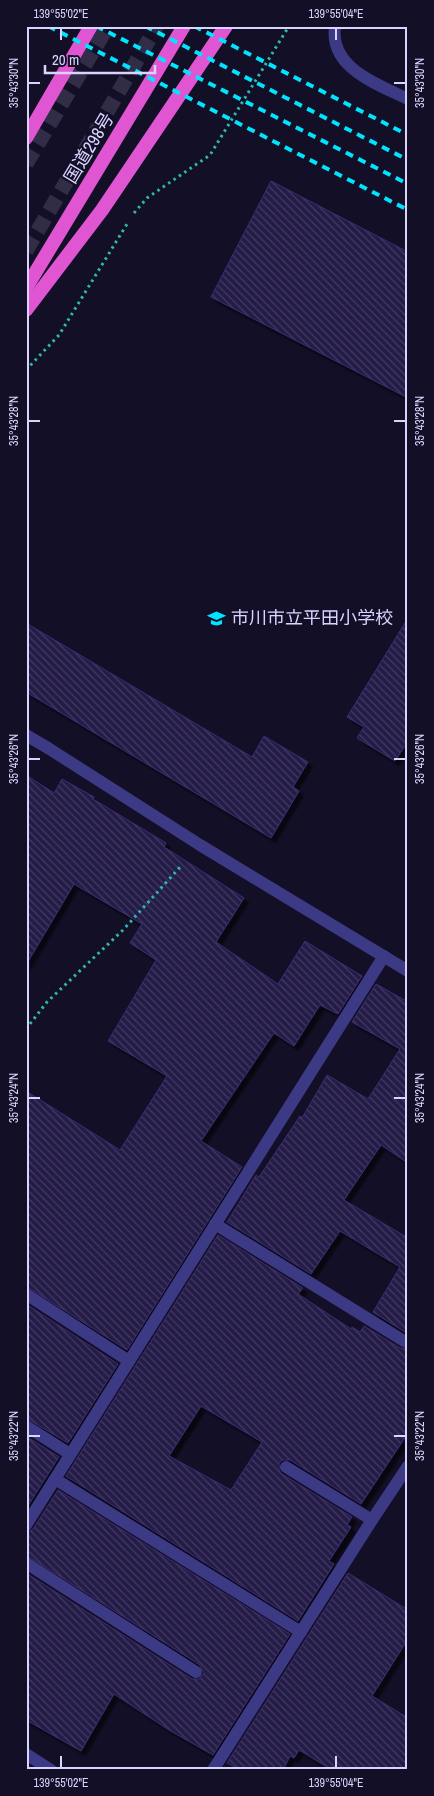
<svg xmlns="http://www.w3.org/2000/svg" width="434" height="1796" viewBox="0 0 434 1796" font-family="'Archivo Narrow','Noto Sans JP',sans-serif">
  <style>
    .building { fill: url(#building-back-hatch); stroke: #3b2d73; fill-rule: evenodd; filter: url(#shadow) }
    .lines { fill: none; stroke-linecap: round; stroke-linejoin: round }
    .motorway-tunnel { stroke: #312d47; stroke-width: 15; stroke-dasharray: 15 8; stroke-linecap: butt }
    .path { stroke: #2fb8b0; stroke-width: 3; stroke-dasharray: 2.5 4; stroke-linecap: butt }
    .minor { stroke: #3d3a85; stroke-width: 12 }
    .tertiary { stroke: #3d3a85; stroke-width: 12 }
    .trunk { stroke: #e055d1; stroke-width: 14 }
    .rail { stroke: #00e5ff; stroke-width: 4; stroke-dasharray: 8 6; stroke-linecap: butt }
    .ticks { fill: none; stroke: #d9d4ff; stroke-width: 2 }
    .labels { text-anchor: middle; stroke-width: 4.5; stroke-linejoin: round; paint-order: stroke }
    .street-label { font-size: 18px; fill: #d9d4ff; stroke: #130f26 }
    .poi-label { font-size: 18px; fill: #d9d4ff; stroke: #130f26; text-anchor: start }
    .neatline { fill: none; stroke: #d9d4ff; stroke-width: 2 }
    .ticks-label { font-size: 12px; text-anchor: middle; fill: #d9d4ff }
  </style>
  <defs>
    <pattern id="building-back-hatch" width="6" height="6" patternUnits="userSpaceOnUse" patternTransform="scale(1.25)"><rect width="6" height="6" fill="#241b47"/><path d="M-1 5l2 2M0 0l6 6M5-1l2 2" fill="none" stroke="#433b63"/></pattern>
    <filter id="shadow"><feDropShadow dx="4.5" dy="4.5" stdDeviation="1" flood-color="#0009"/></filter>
  </defs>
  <rect width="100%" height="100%" fill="#130f26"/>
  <g class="building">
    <polygon points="271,181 408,252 408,398 211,297"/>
    <polygon points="408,618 408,741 395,761 357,738 364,727 347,717"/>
    <polygon points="26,623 252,757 264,736 308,762 293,787 299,791 271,838 26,692"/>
    <polygon points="26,775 54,793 62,779 94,797 93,799 166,843 164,847 244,898 216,942 278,984 305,941 362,976 338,1014 320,1005 294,1046 274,1033 201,1141 242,1167 127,1350 26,1286 26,1091 120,1150 167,1076 108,1041 156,960 130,943 142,924 74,884 26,965"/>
    <polygon points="376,984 408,1002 408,1163 381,1145 344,1200 408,1238 408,1334 373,1312 400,1267 340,1231 311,1274 227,1222 256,1175 259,1177 300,1116 302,1118 327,1075 368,1099 400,1049 352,1022"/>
    <path d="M218,1235l85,53 -5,6 53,35 1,-2 8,5 4,-6 36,22h8v85l-47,71 -71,-44h-7l-4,3v7l3,4 70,43 -5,8 4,2 -22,34 5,3 -36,57 -232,-145zM201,1406l61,36 -31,48 -62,-34z"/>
    <polygon points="26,1304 118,1364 68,1443 26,1418"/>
    <polygon points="26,1436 59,1457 26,1509"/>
    <polygon points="58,1490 290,1634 213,1755 169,1730 114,1694 81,1751 26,1720 26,1573 192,1679 199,1679 204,1673 200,1665 26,1555 26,1533 33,1529"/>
    <polygon points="348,1573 408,1610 408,1639 372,1696 408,1718 408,1770 332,1770 299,1750 294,1758 290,1756 283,1770 240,1770 227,1763"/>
  </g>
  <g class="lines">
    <g class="motorway-tunnel">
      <polyline points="26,164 108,26"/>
      <polyline points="26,251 157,26"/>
    </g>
    <g class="path">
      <polyline points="134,213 147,198 210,155 289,26"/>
      <polyline points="26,370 59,335 127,224"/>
      <polyline points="26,1029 47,1002 123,930 182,865"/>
    </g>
    <g class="minor">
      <path d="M335,26c-6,42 42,58 73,73"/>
      <polyline points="48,748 200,845 408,971"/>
      <polyline points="215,1224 404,1341"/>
      <polyline points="26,1294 129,1361"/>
      <polyline points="26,1426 70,1454"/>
      <polyline points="286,1467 372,1520"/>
      <polyline points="55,1479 301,1632"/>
      <polyline points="26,1525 384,956"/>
      <polyline points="26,1563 196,1672"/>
      <polyline points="26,1754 51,1770"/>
      <polyline points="213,1770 372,1520 408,1466"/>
    </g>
    <polyline class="tertiary" points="26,735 48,748"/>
    <g class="trunk">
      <polyline points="26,138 91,26"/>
      <polyline points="26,288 184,26"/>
      <polyline points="26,310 102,210 226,26"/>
    </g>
    <g class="rail">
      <polyline points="48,26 408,210"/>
      <polyline points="96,26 408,184"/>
      <polyline points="145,26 408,160"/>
      <polyline points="194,26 408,135"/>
    </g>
  </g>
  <path class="ticks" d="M61,28v12M336,28v12M28,83h12M394,83h12M28,421h12M394,421h12M28,759h12M394,759h12M28,1098h12M394,1098h12M28,1436h12M394,1436h12M61,1756v12M336,1756v12"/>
  <defs>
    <symbol id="school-bare" viewBox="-9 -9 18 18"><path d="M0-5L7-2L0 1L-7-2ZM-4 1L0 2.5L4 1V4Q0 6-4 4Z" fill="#00e5ff" stroke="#130f26" stroke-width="2.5" paint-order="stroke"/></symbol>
  </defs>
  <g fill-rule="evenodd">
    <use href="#school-bare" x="204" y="606" width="25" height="25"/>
  </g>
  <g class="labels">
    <g class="street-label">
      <text transform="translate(89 148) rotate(-59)" y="6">国道298号</text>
    </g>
    <g class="poi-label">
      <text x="231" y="624">市川市立平田小学校</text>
    </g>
  </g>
  <rect width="434" height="1796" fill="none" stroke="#130f26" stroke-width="55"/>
  <path d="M45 65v8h110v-8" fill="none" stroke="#d9d4ff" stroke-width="2.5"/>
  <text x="52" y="65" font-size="15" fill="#d9d4ff" stroke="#130f26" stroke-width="4" paint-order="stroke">20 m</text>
  <rect x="28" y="28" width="378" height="1740" class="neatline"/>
  <g class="ticks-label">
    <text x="61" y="18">139°55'02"E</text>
    <text x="336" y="18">139°55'04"E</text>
    <text transform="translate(14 83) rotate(-90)" y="4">35°43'30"N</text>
    <text transform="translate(420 83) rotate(-90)" y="4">35°43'30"N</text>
    <text transform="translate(14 421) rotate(-90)" y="4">35°43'28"N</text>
    <text transform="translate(420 421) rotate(-90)" y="4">35°43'28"N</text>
    <text transform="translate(14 759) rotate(-90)" y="4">35°43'26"N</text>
    <text transform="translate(420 759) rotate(-90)" y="4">35°43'26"N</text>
    <text transform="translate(14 1098) rotate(-90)" y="4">35°43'24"N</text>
    <text transform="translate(420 1098) rotate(-90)" y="4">35°43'24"N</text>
    <text transform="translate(14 1436) rotate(-90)" y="4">35°43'22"N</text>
    <text transform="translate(420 1436) rotate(-90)" y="4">35°43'22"N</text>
    <text x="61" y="1787">139°55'02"E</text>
    <text x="336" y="1787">139°55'04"E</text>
  </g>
</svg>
